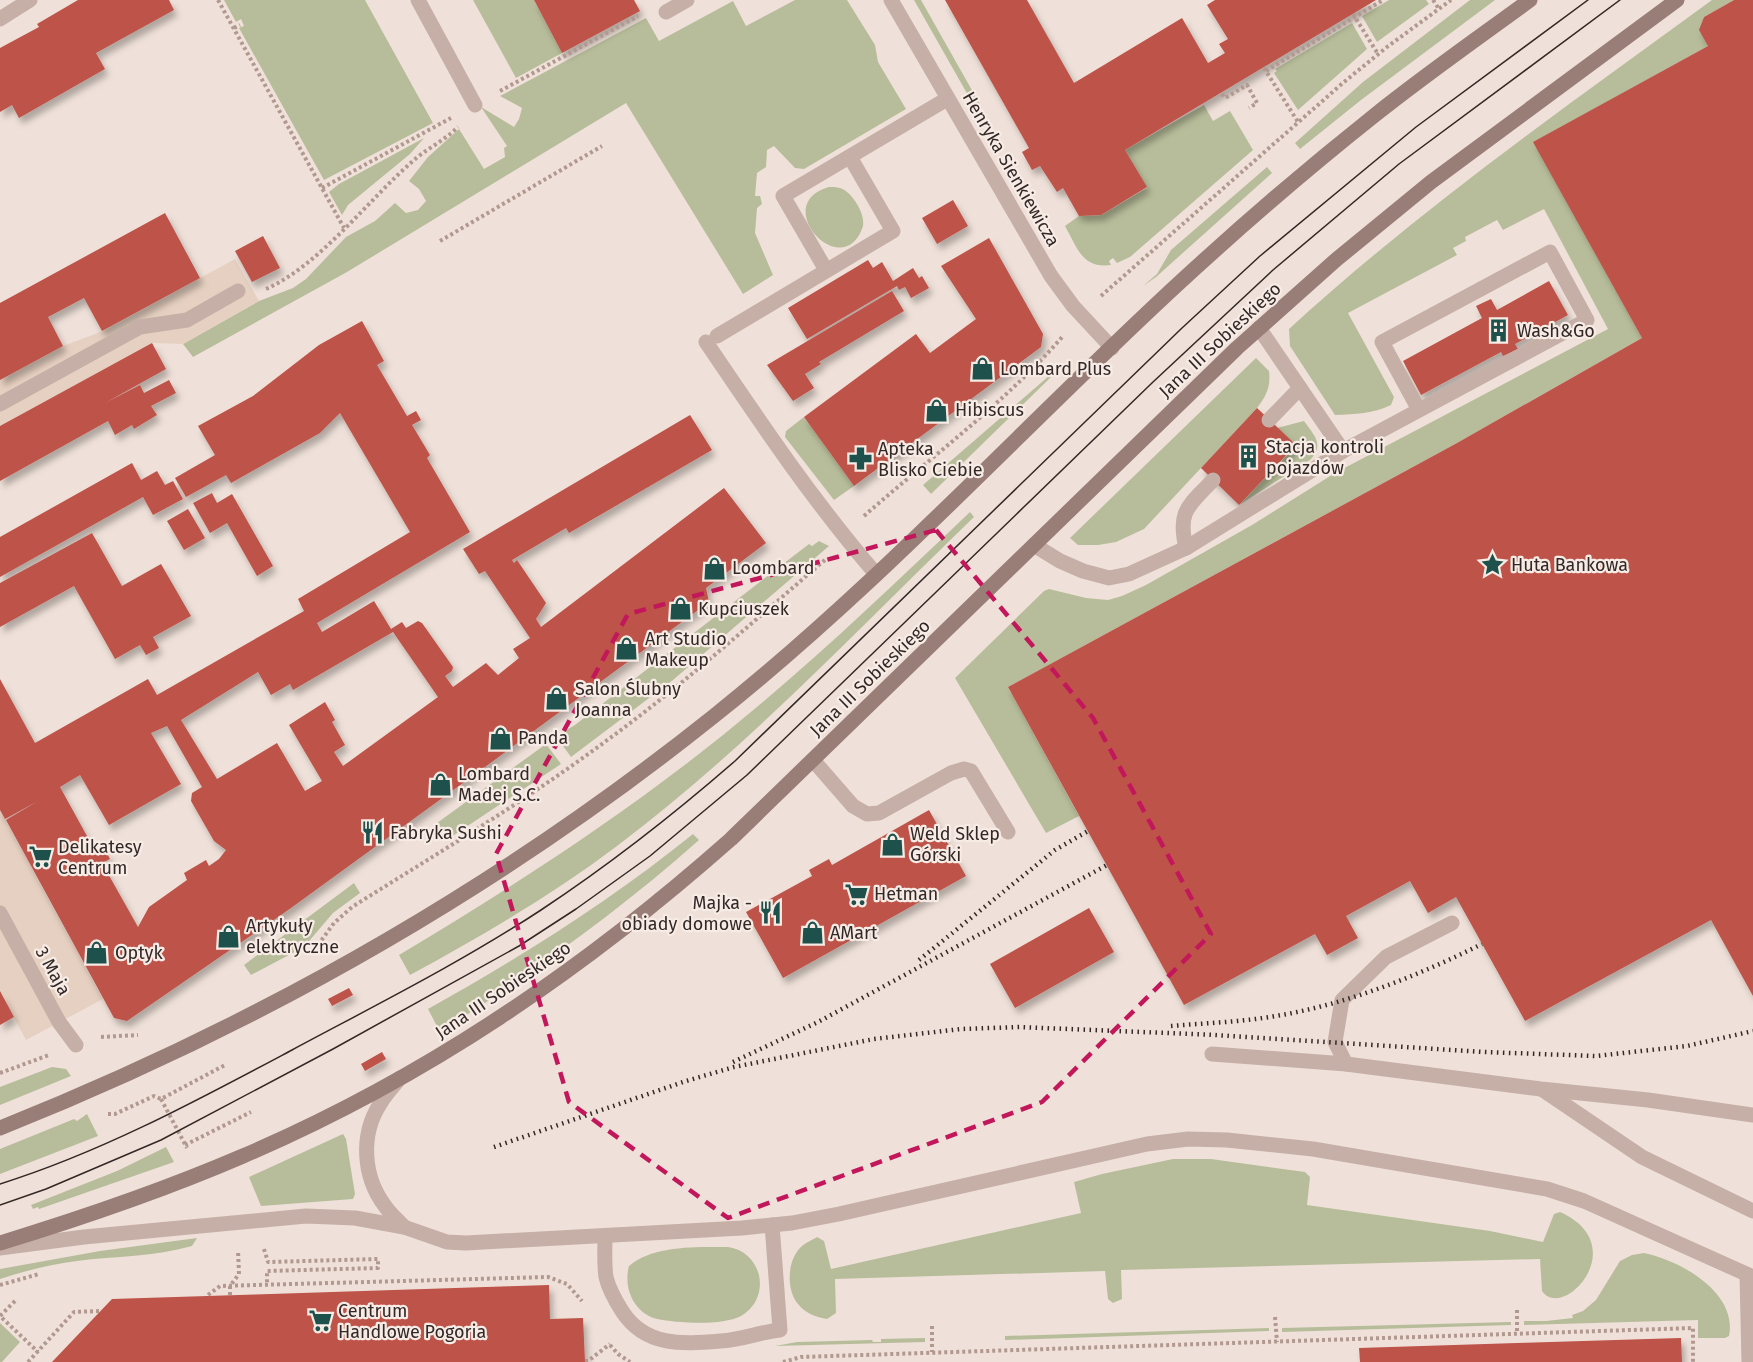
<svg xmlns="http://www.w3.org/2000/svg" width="1753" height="1362" viewBox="0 0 1753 1362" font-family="'Fira Sans',sans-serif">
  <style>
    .green { fill: #b7bd9a }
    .plaza { fill: #e6d0c1 }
    .building { fill: #be5248; fill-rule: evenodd; filter: url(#shadow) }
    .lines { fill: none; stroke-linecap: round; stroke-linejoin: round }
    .path { stroke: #b29990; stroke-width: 4; stroke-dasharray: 3 3; stroke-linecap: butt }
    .service { stroke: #c6afa6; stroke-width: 15 }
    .pedestrian { stroke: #c6afa6; stroke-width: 15 }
    .minor { stroke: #c6afa6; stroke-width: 15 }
    .secondary { stroke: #997e78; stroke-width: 15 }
    .tram { stroke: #332826; stroke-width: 1.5 }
    .rail { stroke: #332826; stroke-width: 4.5; stroke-dasharray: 1.5 4.5; stroke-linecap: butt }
    .marked { fill: none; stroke: #c2185b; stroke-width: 4.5; stroke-dasharray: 12 8; stroke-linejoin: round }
    .labels { text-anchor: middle; stroke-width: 4.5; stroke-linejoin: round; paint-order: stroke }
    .street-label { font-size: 18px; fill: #332826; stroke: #f7ece5 }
    .poi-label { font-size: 18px; fill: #332826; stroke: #f7ece5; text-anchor: start }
  </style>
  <defs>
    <filter id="shadow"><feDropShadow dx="3.5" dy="6" stdDeviation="3" flood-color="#0004"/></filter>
  </defs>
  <rect width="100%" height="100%" fill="#efe1d9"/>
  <g class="green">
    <polygon points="224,0 365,0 433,123 324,180 239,28 244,26 241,19 236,22"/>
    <polygon points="473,0 534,0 562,53 516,78"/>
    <polygon points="795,0 847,0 875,45 878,62 906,109 804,169 795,168 774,146 767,150 766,167 757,173 755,196 760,196 762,204 757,208 755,233 773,275 743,294 626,103 347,272 193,357 183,344 259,301 293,288 306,279 346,237 375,221 395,203 406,213 418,210 426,201 419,189 409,181 428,157 459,129 484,169 505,157 504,148 507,146 481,107 514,127 519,119 522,108 500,96 646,18 659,41 733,1 746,26"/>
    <polygon points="914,0 921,0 982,108 977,111"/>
    <polygon points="1389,0 1426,0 1429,4 1377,42 1362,16"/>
    <polygon points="1470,0 1495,0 1361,100 1300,149 1295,143 1363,82"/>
    <path d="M1712,0h22l-30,17 -4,13 8,16 -174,96 108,196 -185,105 -449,244 71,129 -33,17 -91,-155 89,-87 5,-2 37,9 22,2 14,-4 24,-11 106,-60 83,-52 273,-144 -64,-120 -41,21 -6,-10 -32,17 1,4 -13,7 4,7 -109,58 46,84 -3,8c-19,9 -35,9 -56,10l-45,-69 -1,-17c132,-121 279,-224 423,-329z"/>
    <polygon points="1352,23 1367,49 1298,110 1274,73 1277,71 1275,69"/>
    <path d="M1204,105l9,16 17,-10 23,39 -123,107 -13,6 -4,-5 -4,3 2,4c-29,4 -34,-18 -46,-39l14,-10 22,-1 46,-27 -22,-38z"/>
    <polygon points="424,138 410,154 348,205 342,215 329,192 339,184"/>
    <polygon points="1267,167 1272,173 1156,277 1143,286 1157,274 1171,250"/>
    <path d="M829,187c7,0 12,0 18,5 9,7 20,26 15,37 -21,54 -93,-25 -33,-42z"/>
    <path d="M1256,358l13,13c2,16 -3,25 -12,37l-113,121 -28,13 -18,3h-20l-8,-7z"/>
    <polygon points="1057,369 1049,379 931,494 923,485"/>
    <polygon points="804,417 854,486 834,500 785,437 786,431"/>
    <path d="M1304,421c10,14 21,24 6,39l-71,45 57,-59 -19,-18z"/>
    <path d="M970,512l4,5c-116,112 -228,232 -357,329 -65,49 -135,90 -207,129l-11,-20c112,-67 222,-138 324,-220 87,-70 166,-146 247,-223z"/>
    <polygon points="819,541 829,546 673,680 571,757 556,736 575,725 809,544 812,546"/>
    <polygon points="546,744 561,764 448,839 437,823"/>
    <path d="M693,834l6,6c-81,72 -168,134 -259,192l-12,-23c93,-52 182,-108 265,-175z"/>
    <polygon points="354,883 360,893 333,913 304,947 251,975 244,965"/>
    <polygon points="52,1067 66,1069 71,1076 0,1105 0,1087"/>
    <polygon points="87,1114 98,1136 0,1174 0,1149 74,1119 77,1121"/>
    <polygon points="343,1134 346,1139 355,1194 353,1199 261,1206 249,1177"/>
    <polygon points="166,1147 174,1162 39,1209 38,1207 33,1209 31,1205 117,1171"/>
    <path d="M1173,1159h38l94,13 5,5 -3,28 183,26 53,11 11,-28 6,-2c74,33 3,110 -18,79l-2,-32 -419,11 1,29 -9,4 -5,-4 -3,-28 -270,8 1,34 -9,6c-11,-2 -21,-5 -29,-15 -12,-14 -11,-44 3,-57 4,-4 11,-7 16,-10l7,4 7,28 250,-56 -7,-31 28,-8z"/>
    <path d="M197,1238l-5,8c-38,11 -76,10 -115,15 -26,3 -52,10 -77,18v-10l100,-18z"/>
    <path d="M728,1247c35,5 44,51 13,69 -19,10 -63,7 -84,3 -23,-6 -34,-31 -28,-53 24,-21 68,-19 99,-19z"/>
    <path d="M1644,1253c35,7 94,39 85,83l-4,2h-27v-18l-174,5v-4h22l27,-3 -1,-3 11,-4 13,-11 24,-39 12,-6z"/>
    <polygon points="1511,1322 1511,1325 1282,1332 1282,1328"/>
    <polygon points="0,1323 20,1342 2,1362 0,1362"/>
    <polygon points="1269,1328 1269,1331 1005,1340 1005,1336"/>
    <polygon points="925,1338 925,1342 775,1346 797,1342 872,1340 873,1342 881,1342 881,1339"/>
  </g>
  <g class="plaza">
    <polygon points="235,259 259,301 183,344 152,343 0,426 0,380 63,346 103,331"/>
    <polygon points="0,810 103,999 26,1040 0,991"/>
  </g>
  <g class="building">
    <polygon points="78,0 169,0 174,10 96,53 105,69 19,118 12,105 0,112 0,48 39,27 37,24"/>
    <polygon points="534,0 634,0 640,11 562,53"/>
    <polygon points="945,0 1027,0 1074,83 1182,18 1208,63 1225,53 1219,44 1228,39 1207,5 1215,0 1376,0 1125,150 1147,187 1101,215 1079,216 1063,188 1057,192 1040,166 1032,170 1022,152 1029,148"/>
    <polygon points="1734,0 1753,0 1753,996 1711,920 1525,1021 1456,897 1428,913 1410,881 1346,916 1358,938 1327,955 1315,934 1184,1005 1008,687 1457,443 1642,338 1533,142 1708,46 1699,30 1704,17"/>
    <polygon points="953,200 968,226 937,244 922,218"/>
    <polygon points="165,213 200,278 102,331 84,298 48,317 63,346 0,380 0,303"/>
    <polygon points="263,236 280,268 252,282 235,251"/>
    <polygon points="989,238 1043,334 1041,347 854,486 804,417 916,334 930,353 976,319 941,266"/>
    <polygon points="868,260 873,268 882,262 893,281 913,268 919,278 922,276 929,288 911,298 905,287 899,290 897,286 807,339 788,308"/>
    <polygon points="1549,281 1568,315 1515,344 1518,349 1503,356 1501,352 1421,395 1403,361 1482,318 1476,306 1491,299 1497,310"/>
    <polygon points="892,291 904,311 819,362 821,364 805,374 814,388 793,401 767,365"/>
    <path d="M362,321l22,40 -7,4 30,51 9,-5 5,9 -9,5 18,30 -3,3 43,74 -153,91 5,9 52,-31 17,28 11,-7 4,6 12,-7 4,2 31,44 -1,4 -7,5 8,11 33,-24 12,12 21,-17 -6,-9 17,-11 -45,-67 -6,3 -16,-25 227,-134 22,35 -143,83 -3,-5 -54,32 2,3 3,-3 29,43 -10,16 5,8 183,-139 42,55 -60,45 3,14 -224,165 -194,141 -164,113 -13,-3 -108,-198 32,-19 -33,18 -5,-9v-131l35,64 113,-64 9,16 147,-84 -6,-12 112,-67 -70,-119 -20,20 -89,50 -5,-8 -40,22 -11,-19 40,-23 -17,-29 55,-30 66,-51zM393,632l45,65 -95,69 -9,-14 11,-7 -13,-23 3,-2 -10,-18 -36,23 33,56 -17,10 -28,-48 -60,36 -36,-59 77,-48 13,23 19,-11 3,6zM167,726l35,61 -10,6 -1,8 23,40 12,9 -7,9 -10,7 -3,-6 -22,13 3,7 -38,27 -11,20 -36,-64 8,-4 -4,-8 -8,5 -38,-69 20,-12 29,50 72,-41 -30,-51z"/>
    <polygon points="152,343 166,369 105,403 140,385 144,393 169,380 176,393 151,406 157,415 134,429 132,425 115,435 108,421 0,481 0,426"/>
    <polygon points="1257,408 1296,445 1239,505 1201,468"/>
    <polygon points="132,463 141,480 157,471 165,485 173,481 183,499 153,515 143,497 0,577 0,537"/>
    <polygon points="212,493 217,503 232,494 273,566 257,576 227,523 210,533 193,503"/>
    <polygon points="188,509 205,538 184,550 167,521"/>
    <polygon points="92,533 122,586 161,564 191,616 153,637 159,648 146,655 140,645 115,659 74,586 0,627 0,583"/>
    <polygon points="929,810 966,876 783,978 746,912 812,876 809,870 829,859 832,865"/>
    <polygon points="1089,908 1114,952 1015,1008 990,964"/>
    <polygon points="349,988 353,995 332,1006 328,999"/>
    <polygon points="0,991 14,1017 0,1025"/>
    <polygon points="382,1052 386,1059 365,1071 361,1064"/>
    <polygon points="549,1285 550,1319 583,1318 585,1362 52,1362 112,1299"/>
    <polygon points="1681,1338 1682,1362 1360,1362 1359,1348"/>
  </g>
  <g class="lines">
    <g class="path">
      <polyline points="218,0 344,228"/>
      <polyline points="1433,0 1439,9"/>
      <polyline points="1353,14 1378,54"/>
      <polyline points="234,28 240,25"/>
      <polyline points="1264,68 1298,122"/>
      <polyline points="1266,71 1383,0"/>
      <polyline points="500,91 638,16"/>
      <polyline points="1222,94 1225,98 1247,85 1257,103 1249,108"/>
      <polyline points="322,188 451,118"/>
      <polyline points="440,241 602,146"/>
      <path d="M266,289c54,-24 102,-89 148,-129 14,-12 31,-20 44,-33"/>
      <polyline points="1101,296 1344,82 1387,47 1451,0"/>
      <path d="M864,516c67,-59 141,-113 199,-180"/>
      <path d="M318,945l16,-22 18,-16c86,-54 172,-105 254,-166 77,-56 148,-120 220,-182"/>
      <polyline points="101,1037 138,1035"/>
      <polyline points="0,1073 49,1055"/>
      <polyline points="161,1099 187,1148"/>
      <polyline points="108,1114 115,1114 154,1096 161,1099 225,1065"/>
      <polyline points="185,1145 251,1112"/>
      <polyline points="264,1249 268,1262 378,1259 378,1268 267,1271 267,1285"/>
      <polyline points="0,1285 39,1274"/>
      <polyline points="208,1295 220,1286 548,1277 567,1284 582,1301"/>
      <polyline points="230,1295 230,1286 239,1274 238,1250"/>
      <polyline points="15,1301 0,1316 38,1352"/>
      <polyline points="1517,1310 1517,1334"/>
      <polyline points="1275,1317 1277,1342"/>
      <polyline points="932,1326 932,1352"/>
      <polyline points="610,1345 618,1354 630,1362"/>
      <polyline points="585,1361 588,1361 610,1344"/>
      <polyline points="28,1362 74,1312 100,1311"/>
      <polyline points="783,1362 801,1357 1693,1328 1693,1362"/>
    </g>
    <g class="service">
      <polyline points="418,0 475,105"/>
      <polyline points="666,12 687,0"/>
      <polyline points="0,19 30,0"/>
      <polyline points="826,270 783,196 947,99"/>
      <polyline points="1259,328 1343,451"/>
      <polyline points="717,336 893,231 850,157"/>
      <path d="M706,342c54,80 107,159 170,232"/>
      <polyline points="1269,420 1300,388"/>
      <polyline points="1034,545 1060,561 1083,571 1109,578 1129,574 1186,548 1343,451 1587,320 1550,252 1382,342 1419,410"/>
      <path d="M1186,548c-9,-38 3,-42 27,-68"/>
      <polyline points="813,760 853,806 867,814 879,813 951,773 964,769 971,771 1008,832"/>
      <polyline points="1212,1054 1346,1064 1541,1089 1648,1100 1753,1115"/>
      <polyline points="1346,1064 1335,1042 1342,1000 1386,957 1452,923"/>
      <path d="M400,1078c-7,9 -15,17 -20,26 -20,31 -17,73 5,102 5,8 13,14 19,21"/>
      <polyline points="1543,1090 1642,1157 1753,1211"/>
      <path d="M605,1236c0,13 -1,28 1,41 3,13 9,23 16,34 23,36 60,33 99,30 20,-1 39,-9 59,-11l-8,-105"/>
      <polyline points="0,1248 84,1237 306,1216 355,1218 404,1227 447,1242 466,1243 742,1228 792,1223 839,1214 1147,1144 1188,1139 1227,1140 1313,1149 1547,1189 1584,1201 1753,1277"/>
      <polyline points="1747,1275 1749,1362"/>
    </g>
    <g class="pedestrian">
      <polyline points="0,404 140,327 187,320 238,291"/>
      <polyline points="0,913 59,1022 76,1045"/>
    </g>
    <polyline class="minor" points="891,0 1051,276 1073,306 1112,348"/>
    <g class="secondary">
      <path d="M0,1128c256,-102 499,-240 714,-412 166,-132 309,-289 464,-432 64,-59 129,-115 197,-169 50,-40 103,-77 155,-115"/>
      <path d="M0,1243c82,-25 164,-53 243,-87 182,-78 340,-186 488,-317l506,-491 100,-89 94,-77 246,-182"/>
    </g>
    <g class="tram">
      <path d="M0,1184c102,-32 198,-84 292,-134 84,-45 170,-88 249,-140 68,-45 132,-95 194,-149l447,-433 78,-72 156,-129 172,-127"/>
      <polyline points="0,1205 46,1189 161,1140 333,1049 519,946 576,909 650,856 747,775 1153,382 1273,270 1399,164 1620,0"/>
    </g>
    <g class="rail">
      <polyline points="919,960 1055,850 1088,831"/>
      <path d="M1171,1026c35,-3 70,-4 105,-10 72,-12 141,-40 206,-72"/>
      <polyline points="733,1062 818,1022 1107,865"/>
      <polyline points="494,1147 686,1081 734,1067 874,1039 961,1029 1020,1027 1215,1035 1484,1052 1596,1056 1687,1046 1753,1031"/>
    </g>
  </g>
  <path class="marked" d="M936,530l157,188 118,216 -169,168 -314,116 -159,-116 -73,-248 132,-240z"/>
  <defs>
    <symbol id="building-bare" viewBox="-9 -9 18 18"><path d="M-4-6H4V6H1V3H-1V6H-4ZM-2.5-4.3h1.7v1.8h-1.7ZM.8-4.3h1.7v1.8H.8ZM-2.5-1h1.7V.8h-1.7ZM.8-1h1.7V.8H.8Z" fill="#1f514c" stroke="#f7ece5" stroke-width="2.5" paint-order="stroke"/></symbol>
    <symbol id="shop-bare" viewBox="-9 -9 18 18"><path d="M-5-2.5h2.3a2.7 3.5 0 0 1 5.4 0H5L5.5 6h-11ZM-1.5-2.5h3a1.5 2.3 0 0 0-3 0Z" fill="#1f514c" stroke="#f7ece5" stroke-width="2.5" paint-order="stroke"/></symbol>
    <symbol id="pharmacy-bare" viewBox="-9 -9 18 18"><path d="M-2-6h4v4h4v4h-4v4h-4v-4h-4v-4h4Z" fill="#1f514c" stroke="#f7ece5" stroke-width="2.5" paint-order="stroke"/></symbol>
    <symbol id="sight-bare" viewBox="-9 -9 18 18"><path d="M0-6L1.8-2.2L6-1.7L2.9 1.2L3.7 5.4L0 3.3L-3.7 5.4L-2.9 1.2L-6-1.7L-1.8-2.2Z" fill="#1f514c" stroke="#f7ece5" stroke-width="2.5" paint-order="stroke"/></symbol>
    <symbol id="restaurant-bare" viewBox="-9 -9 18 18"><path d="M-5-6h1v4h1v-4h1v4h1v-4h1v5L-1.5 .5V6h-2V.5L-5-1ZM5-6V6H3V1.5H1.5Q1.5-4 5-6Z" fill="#1f514c" stroke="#f7ece5" stroke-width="2.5" paint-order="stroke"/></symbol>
    <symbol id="supermarket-bare" viewBox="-9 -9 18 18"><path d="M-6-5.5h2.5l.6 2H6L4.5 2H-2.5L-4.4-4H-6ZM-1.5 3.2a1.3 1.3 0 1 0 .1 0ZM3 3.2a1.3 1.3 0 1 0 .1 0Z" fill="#1f514c" stroke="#f7ece5" stroke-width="2.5" paint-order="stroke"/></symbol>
  </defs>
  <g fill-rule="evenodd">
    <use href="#building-bare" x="1482" y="314" width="33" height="33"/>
    <use href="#shop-bare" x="966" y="352" width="33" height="33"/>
    <use href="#shop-bare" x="920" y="394" width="33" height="33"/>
    <use href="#building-bare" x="1232" y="440" width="33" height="33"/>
    <use href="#pharmacy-bare" x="844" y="442" width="33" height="33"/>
    <use href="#sight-bare" x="1476" y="548" width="33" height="33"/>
    <use href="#shop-bare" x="698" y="552" width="33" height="33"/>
    <use href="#shop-bare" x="664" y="592" width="33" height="33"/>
    <use href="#shop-bare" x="610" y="632" width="33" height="33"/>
    <use href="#shop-bare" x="540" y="682" width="33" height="33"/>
    <use href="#shop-bare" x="484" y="722" width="33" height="33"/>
    <use href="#shop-bare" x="424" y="768" width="33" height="33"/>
    <use href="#restaurant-bare" x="356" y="816" width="33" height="33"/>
    <use href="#shop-bare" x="876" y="828" width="33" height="33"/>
    <use href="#supermarket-bare" x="24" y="840" width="33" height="33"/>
    <use href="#supermarket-bare" x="840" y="878" width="33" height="33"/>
    <use href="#restaurant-bare" x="754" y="896" width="33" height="33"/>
    <use href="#shop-bare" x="796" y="916" width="33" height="33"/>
    <use href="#shop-bare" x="212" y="920" width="33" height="33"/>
    <use href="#shop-bare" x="80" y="936" width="33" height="33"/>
    <use href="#supermarket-bare" x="304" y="1304" width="33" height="33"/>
  </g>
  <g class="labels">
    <g class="street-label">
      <text transform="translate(1011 169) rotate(60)" y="6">Henryka Sienkiewicza</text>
      <text transform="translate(1220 340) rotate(-43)" y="6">Jana III Sobieskiego</text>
      <text transform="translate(870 678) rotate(-44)" y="6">Jana III Sobieskiego</text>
      <text transform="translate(53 971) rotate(61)" y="6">3 Maja</text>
      <text transform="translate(503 990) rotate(-34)" y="6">Jana III Sobieskiego</text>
    </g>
    <g class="poi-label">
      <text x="1517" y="337">Wash&amp;Go</text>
      <text x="1000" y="375">Lombard Plus</text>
      <text x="955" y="416">Hibiscus</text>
      <text x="1266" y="453">Stacja kontroli<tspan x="1266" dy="21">pojazdów</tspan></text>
      <text x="878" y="455">Apteka<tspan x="878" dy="21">Blisko Ciebie</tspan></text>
      <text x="1511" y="571">Huta Bankowa</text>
      <text x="732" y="574">Loombard</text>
      <text x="698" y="615">Kupciuszek</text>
      <text x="645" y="645">Art Studio<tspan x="645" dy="21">Makeup</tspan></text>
      <text x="575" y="695">Salon Ślubny<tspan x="575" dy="21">Joanna</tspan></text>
      <text x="518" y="744">Panda</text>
      <text x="458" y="780">Lombard<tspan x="458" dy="21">Madej S.C.</tspan></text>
      <text x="390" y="839">Fabryka Sushi</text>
      <text x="910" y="840">Weld Sklep<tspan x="910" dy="21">Górski</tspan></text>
      <text x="58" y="853">Delikatesy<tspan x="58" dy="21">Centrum</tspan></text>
      <text x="874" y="900">Hetman</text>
      <text x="752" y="909" text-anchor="end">Majka -<tspan x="752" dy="21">obiady domowe</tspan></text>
      <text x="246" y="932">Artykuły<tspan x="246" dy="21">elektryczne</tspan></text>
      <text x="830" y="939">AMart</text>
      <text x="115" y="959">Optyk</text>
      <text x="338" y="1317">Centrum<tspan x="338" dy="21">Handlowe Pogoria</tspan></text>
    </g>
  </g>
</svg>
